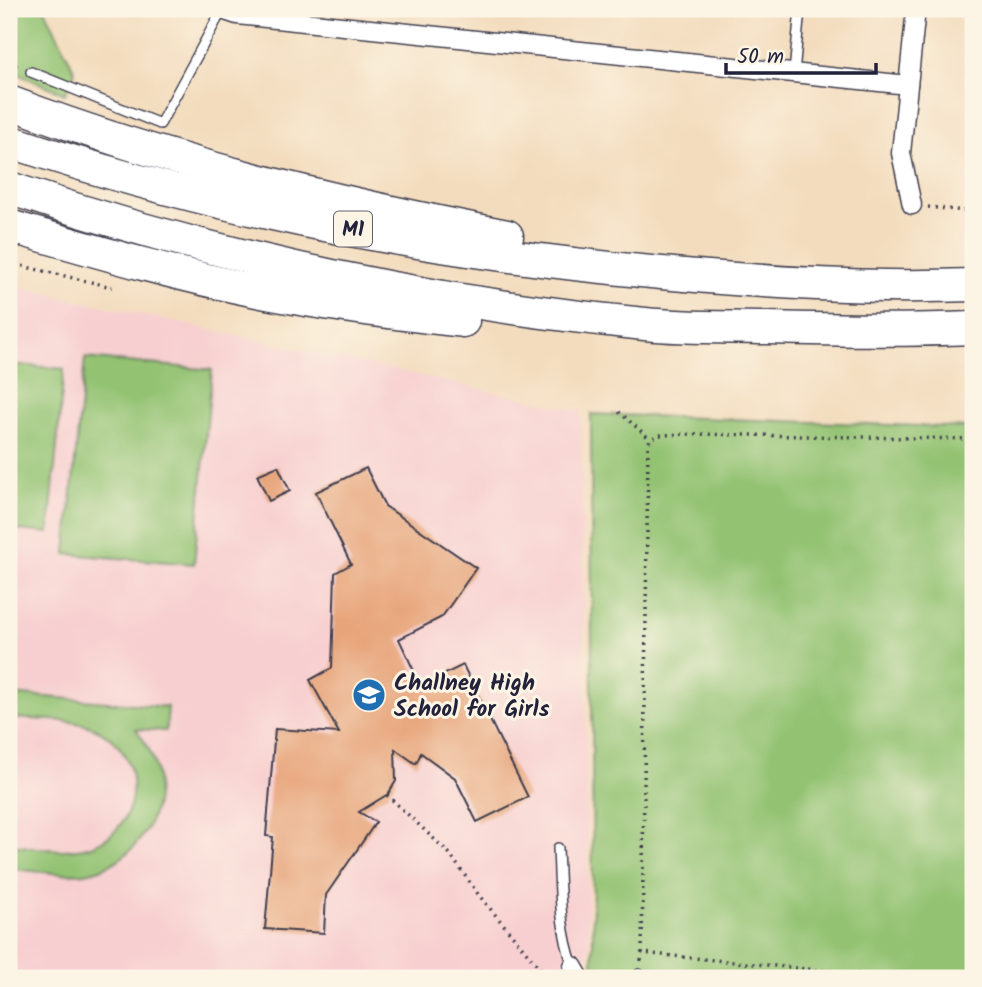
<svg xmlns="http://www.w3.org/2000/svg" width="982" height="987" viewBox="0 0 982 987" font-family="Kalam,sans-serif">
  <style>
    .built { fill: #f7cfd0 }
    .green { fill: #93c272; stroke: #5a7256; stroke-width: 2 }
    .building { fill: #e7a47a }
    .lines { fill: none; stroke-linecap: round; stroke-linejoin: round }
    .service-casing { stroke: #413e4e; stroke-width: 12 }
    .minor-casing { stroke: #413e4e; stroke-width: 21 }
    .motorway-casing { stroke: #413e4e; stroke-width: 35 }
    .path { stroke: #413e4e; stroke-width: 3.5; stroke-dasharray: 2 5; stroke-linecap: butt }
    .service { stroke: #fff; stroke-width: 9 }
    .minor { stroke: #fff; stroke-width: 18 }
    .motorway { stroke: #fff; stroke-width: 32 }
    .labels { text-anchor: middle; stroke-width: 6; stroke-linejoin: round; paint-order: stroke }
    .shield { fill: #fcf5e5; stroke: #63616e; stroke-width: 2 }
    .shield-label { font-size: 21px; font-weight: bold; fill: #22223b }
    .poi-label { font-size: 23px; font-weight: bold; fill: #22223b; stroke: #fcf5e5; text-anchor: start }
  </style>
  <rect width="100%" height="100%" fill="#fcf5e5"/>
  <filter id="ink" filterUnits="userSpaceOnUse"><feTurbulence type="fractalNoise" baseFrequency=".0143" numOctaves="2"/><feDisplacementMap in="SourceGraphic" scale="14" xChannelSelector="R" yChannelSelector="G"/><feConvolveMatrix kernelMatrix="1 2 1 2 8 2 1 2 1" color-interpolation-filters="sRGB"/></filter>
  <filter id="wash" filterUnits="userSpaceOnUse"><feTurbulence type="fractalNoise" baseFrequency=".00686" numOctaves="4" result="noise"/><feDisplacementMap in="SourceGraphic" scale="28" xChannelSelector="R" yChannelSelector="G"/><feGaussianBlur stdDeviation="1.57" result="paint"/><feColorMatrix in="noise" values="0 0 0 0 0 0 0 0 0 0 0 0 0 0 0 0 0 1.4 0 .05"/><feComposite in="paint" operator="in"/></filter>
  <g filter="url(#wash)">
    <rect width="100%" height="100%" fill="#f3dcbd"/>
    <polygon class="built" points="9,283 62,297 581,411 589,956 571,960 544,973 542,978 74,978 9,973"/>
    <g class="green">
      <polygon points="9,9 45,9 75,72 65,94 9,70"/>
      <polygon points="85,358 212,370 194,564 66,554"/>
      <polygon points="9,364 64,369 49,533 9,529"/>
      <polygon points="591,414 973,428 973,978 662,978 662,975 593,967"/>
      <path d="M9,694l159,13 -2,24 -30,-2c7,10 15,21 18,33 15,49 -18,103 -69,111 -24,3 -52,-3 -76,-4v-24c26,2 59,10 85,0 52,-21 51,-96 0,-117 -23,-10 -60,-8 -85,-10z"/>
    </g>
    <g id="blocks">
      <g class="building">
        <polygon points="278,466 290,491 269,501 257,475"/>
        <polygon points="366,468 385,506 476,568 442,617 399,639 421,686 463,665 528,797 477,822 455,778 421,753 416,764 395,749 396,781 388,794 359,812 376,822 326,895 324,933 265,929 273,837 266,836 275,729 339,733 310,680 332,668 335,573 351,564 316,492"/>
      </g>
    </g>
  </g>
  <g filter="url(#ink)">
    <use href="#blocks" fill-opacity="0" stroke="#413e4e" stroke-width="2"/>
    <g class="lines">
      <defs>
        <g id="service">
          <polyline points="31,72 160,124 222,10"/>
          <polyline points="794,73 800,9"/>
          <path d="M558,848c2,40 1,79 15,118"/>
          <polyline points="639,978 639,974"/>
        </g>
        <g id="minor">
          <polyline points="219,9 237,15 908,85"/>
          <polyline points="912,205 901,153 916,9"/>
          <polyline points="573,966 580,978"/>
        </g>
        <g id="motorway">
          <path d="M9,102c160,61 330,101 498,134"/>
          <path d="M9,141c207,70 424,111 642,131 107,10 214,17 322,13"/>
          <path d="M9,188c206,69 420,115 636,136 40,4 81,3 122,4 68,2 138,3 206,0"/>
          <path d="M9,226c83,24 167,49 253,66 66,13 134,21 201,29"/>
        </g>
      </defs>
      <use href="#service" class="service-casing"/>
      <use href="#minor" class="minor-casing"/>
      <use href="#motorway" class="motorway-casing"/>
      <g class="path">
        <polyline points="9,62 19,67"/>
        <polyline points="928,207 973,212"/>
        <polyline points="9,263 112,287"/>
        <polyline points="619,412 650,439"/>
        <polyline points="387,795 449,853 478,894 548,978"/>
        <polyline points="642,953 648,447 650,439 659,435 694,434 973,439"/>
        <polyline points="641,961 642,953 900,978"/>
      </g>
      <use href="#service" class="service"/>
      <use href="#minor" class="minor"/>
      <use href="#motorway" class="motorway"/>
    </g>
  </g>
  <defs>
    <symbol id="school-disc" viewBox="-11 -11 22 22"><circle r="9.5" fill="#1f6fb2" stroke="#fcf5e5"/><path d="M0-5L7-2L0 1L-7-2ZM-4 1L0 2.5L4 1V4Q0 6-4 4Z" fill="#fff"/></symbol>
  </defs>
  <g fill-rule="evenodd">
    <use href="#school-disc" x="350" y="676" width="38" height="38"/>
  </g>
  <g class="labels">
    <rect class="shield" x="334" y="211.5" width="38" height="35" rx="5"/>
    <g class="shield-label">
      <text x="353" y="236">M1</text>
    </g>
    <g class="poi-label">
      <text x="394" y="690">Challney High<tspan x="394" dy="26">School for Girls</tspan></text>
    </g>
  </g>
  <rect width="982" height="987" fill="none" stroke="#fcf5e5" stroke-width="35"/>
  <path d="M726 63v10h150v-10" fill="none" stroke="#22223b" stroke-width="3.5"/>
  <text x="737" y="63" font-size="21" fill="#22223b" stroke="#fcf5e5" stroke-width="5" paint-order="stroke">50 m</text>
</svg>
